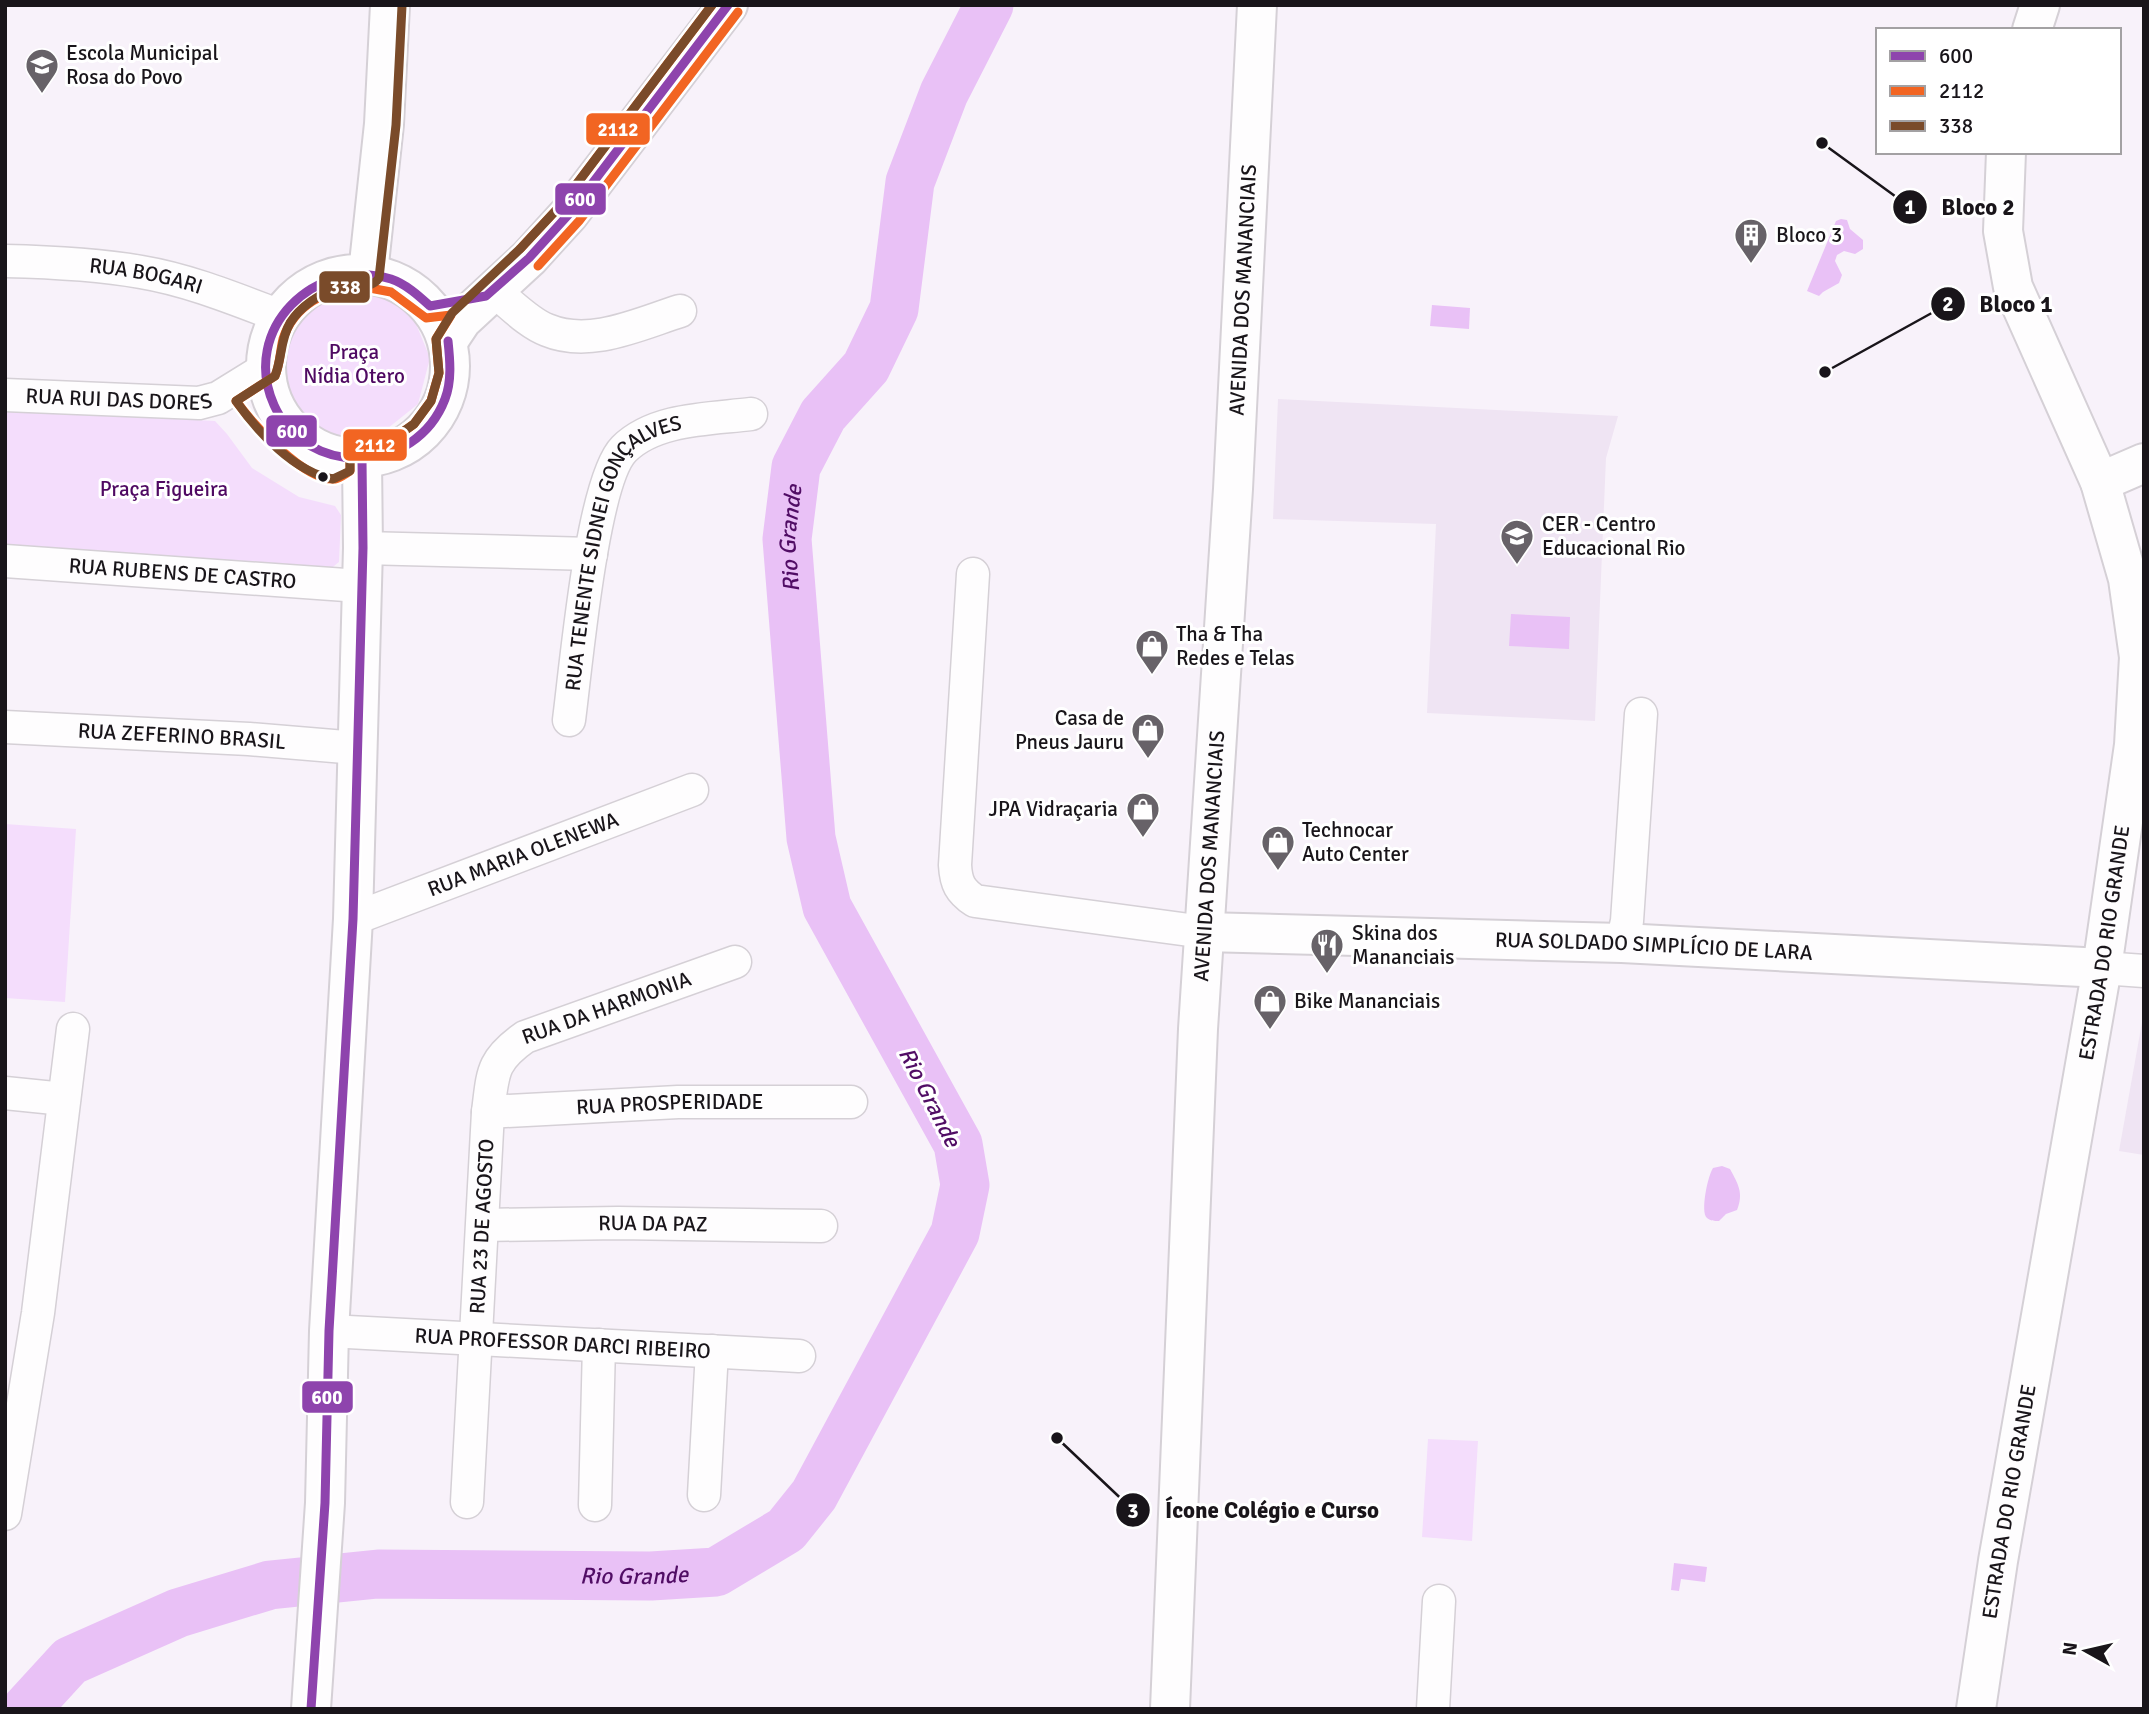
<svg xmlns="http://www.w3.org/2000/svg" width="2149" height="1714" viewBox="0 0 2149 1714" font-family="Signika,sans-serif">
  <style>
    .built { fill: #efe4f3 }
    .green { fill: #f4ddfc }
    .water { fill: #e9c1f6 }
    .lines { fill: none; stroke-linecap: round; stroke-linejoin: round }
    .river { stroke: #e9c1f6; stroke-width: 49 }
    .minor-casing { stroke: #d5d0d6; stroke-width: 35 }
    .tertiary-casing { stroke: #d5d0d6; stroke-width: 42 }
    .secondary-casing { stroke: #d5d0d6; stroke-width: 42 }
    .minor { stroke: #fefdfe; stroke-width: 32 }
    .tertiary { stroke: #fefdfe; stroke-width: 38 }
    .secondary { stroke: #fefdfe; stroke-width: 38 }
    .bus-1-casing { stroke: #fff; stroke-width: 14 }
    .bus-2-casing { stroke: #fff; stroke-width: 14 }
    .bus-3-casing { stroke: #fff; stroke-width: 14 }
    .bus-1 { stroke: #8e44ad; stroke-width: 9 }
    .bus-2 { stroke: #f26522; stroke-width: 9 }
    .bus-3 { stroke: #7a4b2a; stroke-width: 9 }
    .bus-dot { fill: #19151a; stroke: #fff; stroke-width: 2.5 }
    .labels { text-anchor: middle; stroke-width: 6; stroke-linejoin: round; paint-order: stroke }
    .poi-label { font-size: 21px; fill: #19151a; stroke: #fff; text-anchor: start }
    .street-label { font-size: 21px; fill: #19151a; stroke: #fff }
    .park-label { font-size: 21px; fill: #4f0962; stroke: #fff }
    .water-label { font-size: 23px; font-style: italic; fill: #510d65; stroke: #fff }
    .leader { fill: none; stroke: #19151a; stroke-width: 2.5 }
    .callout-dot { fill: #19151a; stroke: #fff; stroke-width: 2.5 }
    .mark-label { font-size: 21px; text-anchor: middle; font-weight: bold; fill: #fff }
    .callout-label { font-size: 23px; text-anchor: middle; font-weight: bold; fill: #19151a; stroke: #fff; stroke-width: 6; stroke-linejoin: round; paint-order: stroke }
    .line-badge { stroke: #fff; stroke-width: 2.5 }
    .badge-label { font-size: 19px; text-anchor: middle; font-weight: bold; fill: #fff }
  </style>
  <rect width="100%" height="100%" fill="#f8f2fa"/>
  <g class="built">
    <polygon points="1278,399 1618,416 1606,458 1595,721 1427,713 1436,524 1273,519"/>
    <polygon points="2144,1011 2144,1155 2119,1151"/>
  </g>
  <g class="green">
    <polygon points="357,289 391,298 414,319 430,358 418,404 383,432 339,436 310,423 284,386 282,347 292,319 309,305 332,293"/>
    <polygon points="5,410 215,421 227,434 252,468 299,497 335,506 341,515 339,562 329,570 5,549"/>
    <polygon points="5,824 76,829 65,1002 5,998"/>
    <polygon points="1428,1439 1478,1441 1472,1541 1422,1537"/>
  </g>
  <g class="water">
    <polygon points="1841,219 1847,220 1850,229 1863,240 1863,249 1855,254 1844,251 1837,255 1835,261 1842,275 1839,283 1823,292 1819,296 1807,291 1836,221"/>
    <polygon points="1432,305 1470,308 1469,329 1430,326"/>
    <polygon points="1511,614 1570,617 1569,649 1509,646"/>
    <path d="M1722,1166l8,3c8,15 14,24 7,41l-11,4 -7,7c-5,0 -8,0 -12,-3 -7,-6 1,-43 6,-50z"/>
    <polygon points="1674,1563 1707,1567 1705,1582 1681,1579 1679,1591 1671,1590"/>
  </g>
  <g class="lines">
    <path class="river" id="s1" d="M26,1709l44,-48 108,-48 92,-28 108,-11 273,2 65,-4 70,-42 28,-35 141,-262 10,-48 -7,-41 -131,-237 -16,-69 -24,-299 9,-72 27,-52 43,-48 28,-58 16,-127 34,-89 45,-88"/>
    <defs>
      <g id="minor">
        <path id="s2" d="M5,261c45,1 91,3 136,11 48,8 94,27 139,44"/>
        <path d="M494,291c16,12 34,32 53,39 43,18 92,-6 133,-19"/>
        <path id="s3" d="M5,395l194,8 19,-5 47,-29"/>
        <polyline points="363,548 591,554"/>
        <path id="s4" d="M5,561l355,25"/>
        <path d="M973,574l-18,291c1,18 5,26 20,36l229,31"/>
        <path id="s5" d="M569,720c7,-53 23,-239 55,-271 31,-31 87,-30 127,-35"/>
        <path id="s6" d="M5,727l244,12 108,9"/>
        <path id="s7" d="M353,919l339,-129"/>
        <polyline points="1622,943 1627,921 1641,714"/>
        <polyline points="2102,968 2144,971"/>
        <polyline points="5,1093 64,1099"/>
        <path id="s8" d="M488,1112l190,-10h173"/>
        <path id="s9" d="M483,1225l135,-2 203,3"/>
        <path id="s10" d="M329,1331l470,25"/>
        <polyline points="704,1495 712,1351"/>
        <path id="s11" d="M467,1502l21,-390c5,-39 3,-51 37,-75l210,-75"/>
        <polyline points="595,1505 599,1345"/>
        <polyline points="5,1514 38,1313 73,1029"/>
        <polyline points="1433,1709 1439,1601"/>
      </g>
      <g id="tertiary">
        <polyline points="368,273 384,124 390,5"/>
        <circle cx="358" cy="366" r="92"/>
        <polyline points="448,341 462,320 529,258 569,214 728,5"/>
        <polyline points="2100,482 2144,463"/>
        <path id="s12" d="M1204,932l418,11 480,25"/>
        <polyline points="311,1709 325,1503 329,1331 353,919 363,548 362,460"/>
        <path id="s13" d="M1170,1709l28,-680 35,-540 24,-484"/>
      </g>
      <g id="secondary">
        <polyline points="2032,30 2040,5"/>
        <path id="s14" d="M1976,1709l22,-148 104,-593 32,-223 5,-88 -11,-78 -28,-97 -87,-195 -10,-56 3,-79"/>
      </g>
    </defs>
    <use href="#minor" class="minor-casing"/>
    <use href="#tertiary" class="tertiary-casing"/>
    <use href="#secondary" class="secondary-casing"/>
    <use href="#minor" class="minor"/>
    <use href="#tertiary" class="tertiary"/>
    <use href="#secondary" class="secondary"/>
    <defs>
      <g id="bus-1">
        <path d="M448,341c2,19 4,40 -3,58 -29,76 -138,80 -171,6 -34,-76 41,-149 117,-126 15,5 28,17 39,27l56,-10 43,-38 40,-44 159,-209"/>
        <polyline points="311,1709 325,1503 329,1331 353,919 363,548 362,460"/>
      </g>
      <g id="bus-2">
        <polyline points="520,249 560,206 712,5"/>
        <polyline points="538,266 579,221 738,12"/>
        <path d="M359,286l32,6 35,26 25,-3 -15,24 3,34 -8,28 -17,23 -24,17 -36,10 -4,7v13c-5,3 -10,7 -15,8 -30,3 -83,-56 -99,-78l39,-25c5,-11 5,-25 8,-37 11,-34 43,-50 76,-53z"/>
      </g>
      <path id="bus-3" d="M402,6l-6,119 -17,153c-9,13 -27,6 -41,10 -18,5 -38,19 -48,35 -10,17 -8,36 -15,53l-39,25c22,31 58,71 97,78l17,-8v-13l5,-8 35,-9 24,-17 17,-23 8,-28 -3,-34 16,-26 68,-64 40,-43 152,-201"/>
    </defs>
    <use href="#bus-1" class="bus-1-casing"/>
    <use href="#bus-2" class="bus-2-casing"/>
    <use href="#bus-3" class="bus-3-casing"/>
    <use href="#bus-1" class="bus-1"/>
    <use href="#bus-2" class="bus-2"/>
    <use href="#bus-3" class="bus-3"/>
  </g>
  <defs>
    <symbol id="school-pin" viewBox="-11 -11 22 30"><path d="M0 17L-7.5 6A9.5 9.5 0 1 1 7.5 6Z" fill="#676268" stroke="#fff"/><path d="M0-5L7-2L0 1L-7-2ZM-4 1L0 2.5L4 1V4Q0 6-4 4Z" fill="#fff"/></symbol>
    <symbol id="building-pin" viewBox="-11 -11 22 30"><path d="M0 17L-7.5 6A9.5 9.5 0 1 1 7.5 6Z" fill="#676268" stroke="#fff"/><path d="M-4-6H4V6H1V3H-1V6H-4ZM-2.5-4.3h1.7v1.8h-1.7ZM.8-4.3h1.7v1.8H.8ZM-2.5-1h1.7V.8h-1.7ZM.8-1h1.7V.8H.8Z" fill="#fff"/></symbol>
    <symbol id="shop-pin" viewBox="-11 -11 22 30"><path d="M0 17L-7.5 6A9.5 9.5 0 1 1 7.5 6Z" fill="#676268" stroke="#fff"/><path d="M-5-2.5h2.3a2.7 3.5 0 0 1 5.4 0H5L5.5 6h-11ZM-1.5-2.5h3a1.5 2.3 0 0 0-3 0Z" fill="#fff"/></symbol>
    <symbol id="restaurant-pin" viewBox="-11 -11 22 30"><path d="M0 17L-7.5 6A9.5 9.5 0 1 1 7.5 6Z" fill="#676268" stroke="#fff"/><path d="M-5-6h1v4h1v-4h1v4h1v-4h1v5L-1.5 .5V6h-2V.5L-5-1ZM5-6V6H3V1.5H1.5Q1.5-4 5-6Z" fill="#fff"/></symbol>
  </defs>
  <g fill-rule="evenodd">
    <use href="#school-pin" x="23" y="46" width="38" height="52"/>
    <use href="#building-pin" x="1732" y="216" width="38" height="52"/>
    <use href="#school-pin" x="1498" y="517" width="38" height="52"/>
    <use href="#shop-pin" x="1133" y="627" width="38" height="52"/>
    <use href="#shop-pin" x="1129" y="711" width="38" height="52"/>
    <use href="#shop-pin" x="1124" y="790" width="38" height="52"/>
    <use href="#shop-pin" x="1259" y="823" width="38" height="52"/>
    <use href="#restaurant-pin" x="1308" y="926" width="38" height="52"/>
    <use href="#shop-pin" x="1251" y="982" width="38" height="52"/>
  </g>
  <circle class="bus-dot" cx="323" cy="477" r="6"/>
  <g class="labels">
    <g class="poi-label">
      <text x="66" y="60">Escola Municipal<tspan x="66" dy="24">Rosa do Povo</tspan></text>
      <text x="1776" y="242">Bloco 3</text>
      <text x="1542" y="531">CER - Centro<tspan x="1542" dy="24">Educacional Rio</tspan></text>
      <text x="1176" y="641">Tha &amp; Tha<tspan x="1176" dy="24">Redes e Telas</tspan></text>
      <text x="1124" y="725" text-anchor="end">Casa de<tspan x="1124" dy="24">Pneus Jauru</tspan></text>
      <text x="1118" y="816" text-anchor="end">JPA Vidraçaria</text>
      <text x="1302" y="837">Technocar<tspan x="1302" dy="24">Auto Center</tspan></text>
      <text x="1352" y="940">Skina dos<tspan x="1352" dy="24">Mananciais</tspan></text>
      <text x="1294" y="1008">Bike Mananciais</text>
    </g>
    <g class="street-label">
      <text dy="7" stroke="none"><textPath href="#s2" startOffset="142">RUA BOGARI</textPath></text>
      <text dy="7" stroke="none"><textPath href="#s13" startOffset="1421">AVENIDA DOS MANANCIAIS</textPath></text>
      <text dy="7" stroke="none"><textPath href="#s3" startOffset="114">RUA RUI DAS DORES</textPath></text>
      <text dy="7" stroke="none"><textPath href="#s5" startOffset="186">RUA TENENTE SIDNEI GONÇALVES</textPath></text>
      <text dy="7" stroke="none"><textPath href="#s4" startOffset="178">RUA RUBENS DE CASTRO</textPath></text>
      <text dy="7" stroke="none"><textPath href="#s6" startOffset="177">RUA ZEFERINO BRASIL</textPath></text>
      <text dy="7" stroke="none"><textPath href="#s7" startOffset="182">RUA MARIA OLENEWA</textPath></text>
      <text dy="7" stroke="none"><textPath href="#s13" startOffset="854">AVENIDA DOS MANANCIAIS</textPath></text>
      <text dy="7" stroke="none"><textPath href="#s14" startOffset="777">ESTRADA DO RIO GRANDE</textPath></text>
      <text dy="7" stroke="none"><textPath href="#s12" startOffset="450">RUA SOLDADO SIMPLÍCIO DE LARA</textPath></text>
      <text dy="7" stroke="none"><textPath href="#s11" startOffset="565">RUA DA HARMONIA</textPath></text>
      <text dy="7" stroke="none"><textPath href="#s8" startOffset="182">RUA PROSPERIDADE</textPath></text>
      <text dy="7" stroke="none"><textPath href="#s9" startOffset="170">RUA DA PAZ</textPath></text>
      <text dy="7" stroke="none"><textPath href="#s11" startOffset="276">RUA 23 DE AGOSTO</textPath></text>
      <text dy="7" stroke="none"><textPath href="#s10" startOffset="234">RUA PROFESSOR DARCI RIBEIRO</textPath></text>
      <text dy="7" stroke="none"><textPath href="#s14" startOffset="210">ESTRADA DO RIO GRANDE</textPath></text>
    </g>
    <g class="park-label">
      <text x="354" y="359">Praça<tspan x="354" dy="24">Nídia Otero</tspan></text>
      <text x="164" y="496">Praça Figueira</text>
    </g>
    <g class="water-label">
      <text dy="8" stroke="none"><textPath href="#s1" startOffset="1883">Rio Grande</textPath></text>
      <text transform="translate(930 1097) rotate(63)" y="8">Rio Grande</text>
      <text dy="8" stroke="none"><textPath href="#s1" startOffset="644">Rio Grande</textPath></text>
    </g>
  </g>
  <path class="leader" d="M1822 143L1910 207M1825 372L1948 304M1057 1438L1133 1510"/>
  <g class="callout-dot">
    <circle cx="1822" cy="143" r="7"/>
    <circle cx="1825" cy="372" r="7"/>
    <circle cx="1057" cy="1438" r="7"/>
    <circle cx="1910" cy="207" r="18"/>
    <circle cx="1948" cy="304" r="18"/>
    <circle cx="1133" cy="1510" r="18"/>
  </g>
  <g class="mark-label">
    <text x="1910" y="214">1</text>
    <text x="1948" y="311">2</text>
    <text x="1133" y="1518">3</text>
  </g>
  <g class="callout-label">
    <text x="1978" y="215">Bloco 2</text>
    <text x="2016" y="312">Bloco 1</text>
    <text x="1272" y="1518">Ícone Colégio e Curso</text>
  </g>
  <g class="line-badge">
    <rect x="585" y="112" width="66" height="34" rx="7" fill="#f26522"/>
    <rect x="554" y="182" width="53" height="34" rx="7" fill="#8e44ad"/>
    <rect x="318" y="270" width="53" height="34" rx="7" fill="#7a4b2a"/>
    <rect x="265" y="414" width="53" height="34" rx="7" fill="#8e44ad"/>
    <rect x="342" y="428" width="66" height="34" rx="7" fill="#f26522"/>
    <rect x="301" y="1380" width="53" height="34" rx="7" fill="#8e44ad"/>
  </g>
  <g class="badge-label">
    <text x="618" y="136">2112</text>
    <text x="580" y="206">600</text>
    <text x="345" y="294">338</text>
    <text x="292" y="438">600</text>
    <text x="375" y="452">2112</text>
    <text x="327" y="1404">600</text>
  </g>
  <rect width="2149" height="1714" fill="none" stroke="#19151a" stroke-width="14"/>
  <rect x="1876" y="28" width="245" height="126" fill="#ffffff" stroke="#a3a1a3" stroke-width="2"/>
  <rect x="1890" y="51" width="35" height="10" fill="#8e44ad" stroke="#a3a1a3" stroke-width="2"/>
  <text x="1939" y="63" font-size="21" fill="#19151a">600</text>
  <rect x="1890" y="86" width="35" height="10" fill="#f26522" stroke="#a3a1a3" stroke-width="2"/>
  <text x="1939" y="98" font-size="21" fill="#19151a">2112</text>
  <rect x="1890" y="121" width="35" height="10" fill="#7a4b2a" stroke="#a3a1a3" stroke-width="2"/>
  <text x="1939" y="133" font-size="21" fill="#19151a">338</text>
  <g transform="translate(2086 1651) rotate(278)" stroke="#ffffff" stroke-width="5" paint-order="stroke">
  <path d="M0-5L12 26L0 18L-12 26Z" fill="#19151a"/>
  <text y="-10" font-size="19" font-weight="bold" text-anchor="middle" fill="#19151a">N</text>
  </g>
</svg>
